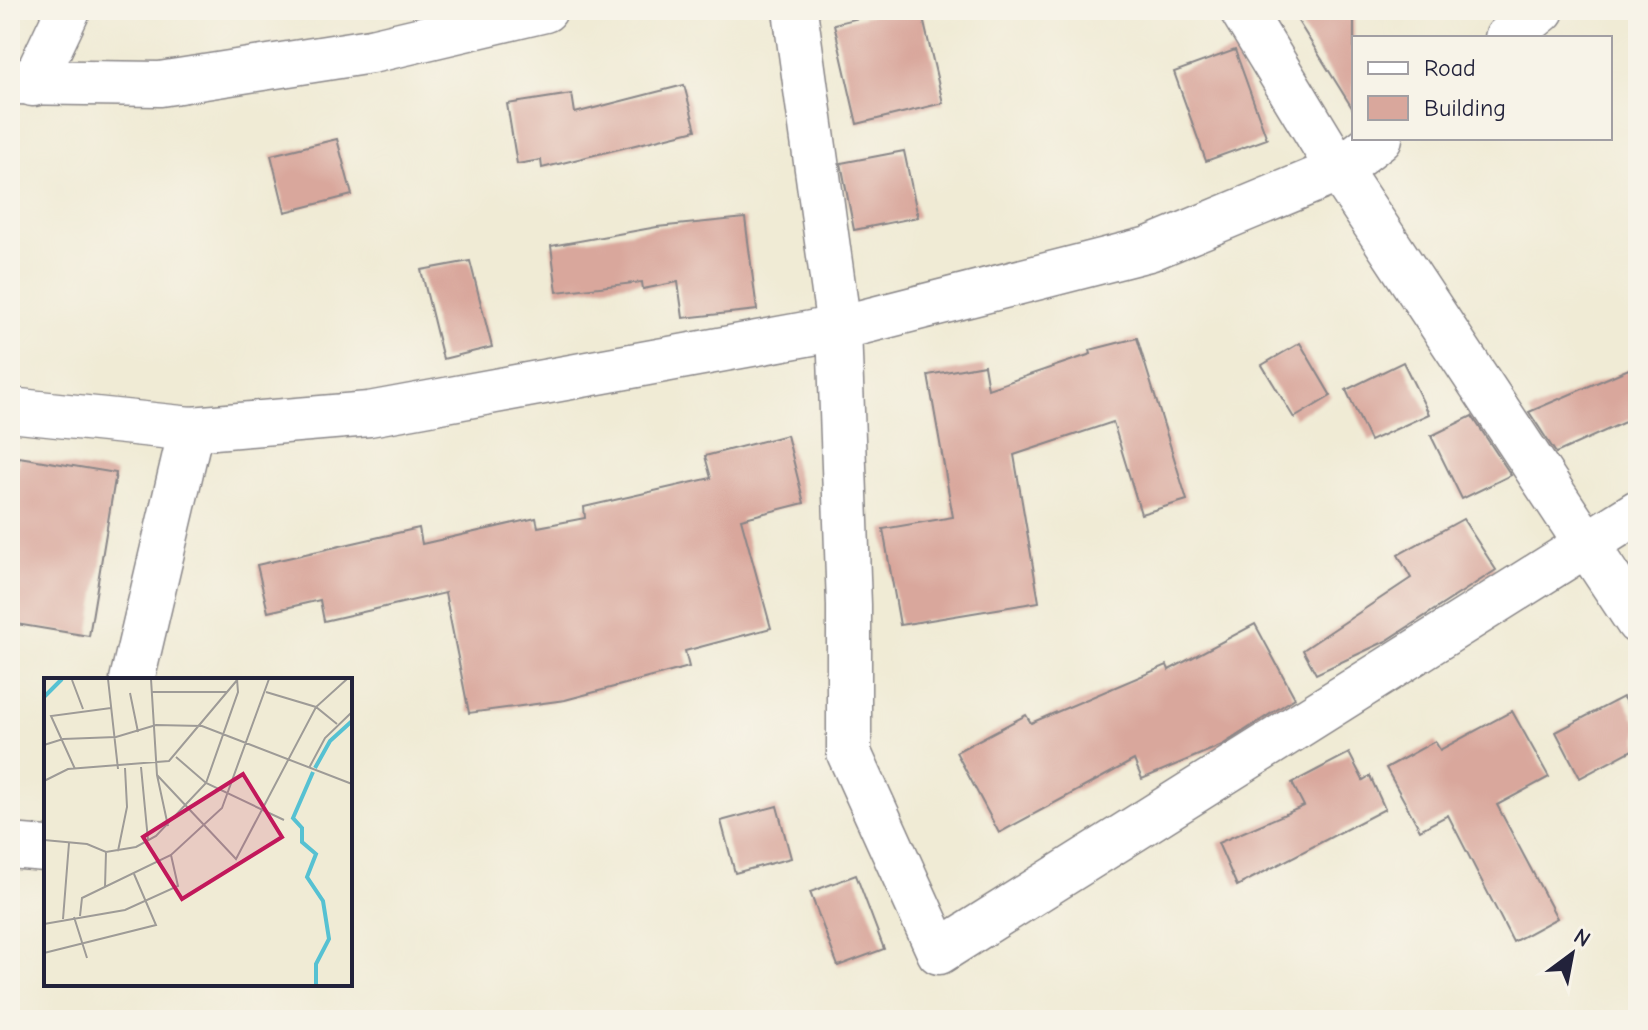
<svg xmlns="http://www.w3.org/2000/svg" width="1648" height="1030" viewBox="0 0 1648 1030" font-family="'Comic Neue',sans-serif">
  <style>
    .building { fill: #d9a79c }
    .lines { fill: none; stroke-linecap: round; stroke-linejoin: round }
    .minor-casing { stroke: #898688; stroke-width: 47 }
    .minor { stroke: #fff; stroke-width: 44 }
    .inset-river { fill: none; stroke: #56c1d2; stroke-width: 4 }
    .inset-road { fill: none; stroke: #9e9b97; stroke-width: 2 }
    .view { fill: #c2185b; fill-opacity: 0.15; stroke: #c2185b; stroke-width: 4 }
    .inset-edge { fill: none; stroke: #22223b; stroke-width: 4 }
  </style>
  <rect width="100%" height="100%" fill="#f7f3e8"/>
  <filter id="ink" filterUnits="userSpaceOnUse"><feTurbulence type="fractalNoise" baseFrequency=".0125" numOctaves="2"/><feDisplacementMap in="SourceGraphic" scale="16" xChannelSelector="R" yChannelSelector="G"/><feConvolveMatrix kernelMatrix="1 2 1 2 8 2 1 2 1" color-interpolation-filters="sRGB"/></filter>
  <filter id="wash" filterUnits="userSpaceOnUse"><feTurbulence type="fractalNoise" baseFrequency=".006" numOctaves="4" result="noise"/><feDisplacementMap in="SourceGraphic" scale="32" xChannelSelector="R" yChannelSelector="G"/><feGaussianBlur stdDeviation="1.8" result="paint"/><feColorMatrix in="noise" values="0 0 0 0 0 0 0 0 0 0 0 0 0 0 0 0 0 1.4 0 .05"/><feComposite in="paint" operator="in"/></filter>
  <g filter="url(#wash)">
    <rect width="100%" height="100%" fill="#f0ebd5"/>
    <g id="blocks">
      <g class="building">
        <polygon points="891,10 921,10 943,103 857,124 834,24"/>
        <polygon points="1291,10 1354,10 1354,111"/>
        <polygon points="1235,50 1267,139 1206,161 1174,72"/>
        <polygon points="684,85 696,130 542,168 541,160 517,164 507,104 572,94 575,113"/>
        <polygon points="337,139 352,195 285,212 271,155"/>
        <polygon points="904,151 918,217 854,230 841,163"/>
        <polygon points="745,218 757,310 683,318 678,282 643,289 642,282 557,292 551,246 657,227"/>
        <polygon points="470,261 492,347 443,359 421,270"/>
        <polygon points="1137,338 1187,500 1141,514 1113,422 1014,455 1039,602 900,625 883,529 953,517 928,375 984,365 988,389 1091,354 1090,350"/>
        <polygon points="1300,343 1331,396 1294,418 1262,365"/>
        <polygon points="1403,362 1429,414 1370,441 1346,390"/>
        <polygon points="1638,365 1638,416 1556,453 1529,412"/>
        <polygon points="1472,416 1511,475 1462,499 1431,436"/>
        <polygon points="787,435 804,503 741,519 771,628 685,651 689,667 565,700 469,713 445,593 324,621 320,600 268,612 257,565 419,528 422,544 536,518 538,527 585,518 584,507 711,478 705,456"/>
        <polygon points="19,457 116,473 89,636 10,623 10,510"/>
        <polygon points="1463,519 1496,570 1386,641 1316,674 1303,650 1411,578 1398,555"/>
        <polygon points="1255,624 1295,698 1222,745 1142,779 1134,760 999,833 956,752 1026,715 1031,723 1167,665 1169,670"/>
        <polygon points="1623,697 1638,725 1638,747 1580,778 1556,732"/>
        <polygon points="1512,711 1549,777 1497,805 1557,918 1513,942 1448,815 1420,830 1386,768 1435,741 1440,750"/>
        <polygon points="1349,753 1363,780 1370,776 1385,809 1237,886 1218,843 1304,806 1292,783"/>
        <polygon points="777,806 791,858 735,873 721,821"/>
        <polygon points="856,875 884,949 838,966 810,892"/>
      </g>
    </g>
  </g>
  <g filter="url(#ink)">
    <use href="#blocks" fill-opacity="0" stroke="#898688" stroke-width="2"/>
    <g class="lines">
      <defs>
        <g id="minor">
          <polyline points="795,10 839,328 849,605 849,753 939,952 1638,512"/>
          <polyline points="1242,10 1339,170 1638,622"/>
          <polyline points="1507,38 1542,10"/>
          <polyline points="10,82 160,84 371,51 545,10"/>
          <polyline points="33,84 68,10"/>
          <polyline points="10,410 191,429 369,414 839,328 1149,249 1339,170 1380,138"/>
          <polyline points="132,680 191,429"/>
          <polyline points="10,846 46,849"/>
        </g>
      </defs>
      <use href="#minor" class="minor-casing"/>
      <use href="#minor" class="minor"/>
    </g>
  </g>
  <g transform="translate(44 678)">
    <rect width="308" height="308" fill="#f0ebd5"/>
    <path class="inset-river" d="M0,19l18,-18M271,90l15,-27 22,-20M269,94l-20,46 9,10v14l14,12 -9,23 16,24 6,38 -13,25v21"/>
    <path class="inset-road" d="M64,1l10,90M107,1l6,96 79,84 80,-152 31,-28M28,2l11,29M108,14h75M222,14l50,15 21,17M86,15l8,39M0,67l19,-6 53,-2 40,-12 46,1 150,58M132,79l30,26 78,37M97,89l7,73M265,90l16,-30 27,-26M31,91l-24,-53 60,-8M113,97l11,51M0,103l24,-12 101,-8 69,-82M0,162l43,4 19,8 30,-5 20,-11 50,-53 32,-91 -1,-13M74,173l9,-44 -2,-39M61,209l1,-35M36,238l2,-18 89,-43 51,-47 47,-129M30,239l13,41M19,241l6,-76M0,246l81,-14 53,-24 -7,-31M0,275l112,-28 -22,-51"/>
    <path class="view" d="M199,96l39,63 -100,62 -39,-62z"/>
    <rect width="308" height="308" class="inset-edge"/>
  </g>
  <rect width="1648" height="1030" fill="none" stroke="#f7f3e8" stroke-width="40"/>
  <rect x="1352" y="36" width="260" height="104" fill="#f7f3e8" stroke="#a29fa3" stroke-width="2"/>
  <rect x="1368" y="62" width="40" height="12" fill="#ffffff" stroke="#a29fa3" stroke-width="2"/>
  <text x="1424" y="76" font-size="24" fill="#22223b">Road</text>
  <rect x="1368" y="96" width="40" height="24" fill="#d9a79c" stroke="#a29fa3" stroke-width="2"/>
  <text x="1424" y="116" font-size="24" fill="#22223b">Building</text>
  <g transform="translate(1572 954) rotate(32)" stroke="#f7f3e8" stroke-width="6" paint-order="stroke">
  <path d="M0-6L14 30L0 20L-14 30Z" fill="#22223b"/>
  <text y="-12" font-size="22" font-weight="bold" text-anchor="middle" fill="#22223b">N</text>
  </g>
</svg>
